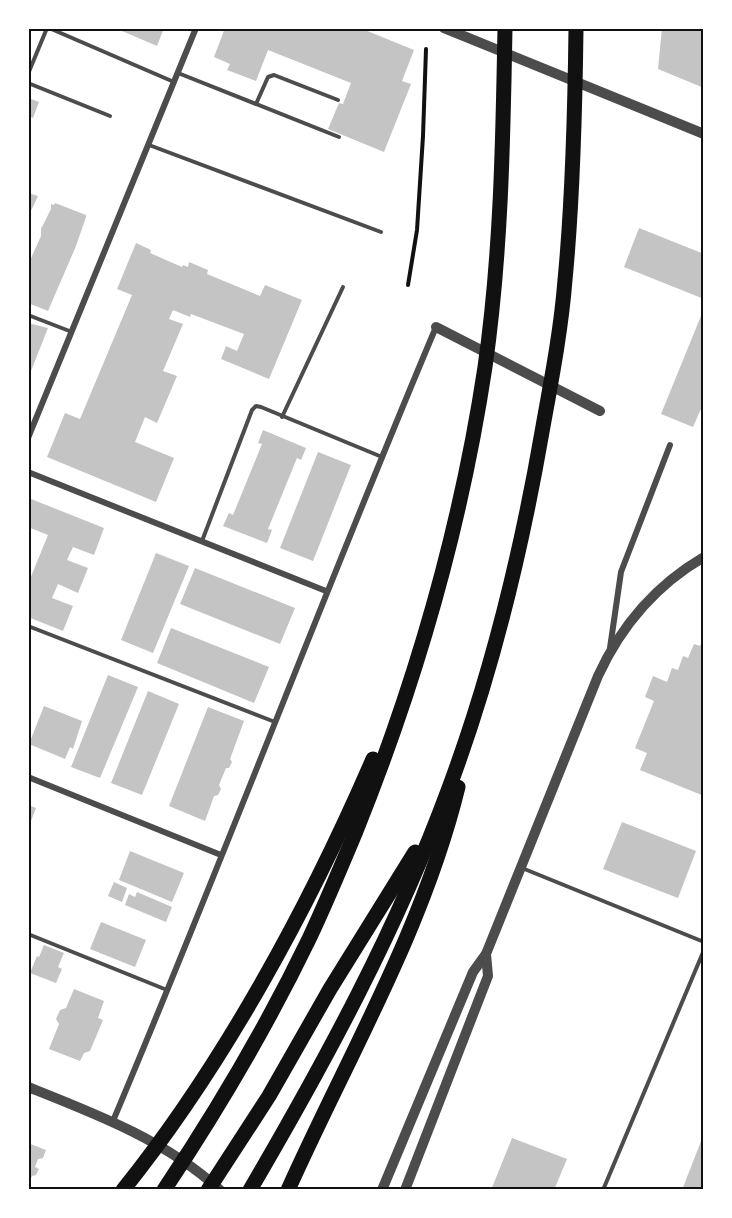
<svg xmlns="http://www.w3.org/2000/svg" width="732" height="1218" viewBox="0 0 732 1218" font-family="'Roboto Condensed',sans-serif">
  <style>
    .building { fill: #c4c4c4 }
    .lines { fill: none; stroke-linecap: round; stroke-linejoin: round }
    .path { stroke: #111; stroke-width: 4 }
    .service { stroke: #4c4c4c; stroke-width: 4 }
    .minor { stroke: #4c4c4c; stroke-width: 6 }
    .tertiary { stroke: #4c4c4c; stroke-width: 10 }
    .motorway { stroke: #111; stroke-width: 15 }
    .neatline { fill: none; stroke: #111; stroke-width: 2 }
  </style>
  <rect width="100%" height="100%" fill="#fff"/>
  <g class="building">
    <polygon points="115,28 164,28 157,46"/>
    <polygon points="225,28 360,28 414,50 402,81 411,84 384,152 328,129 339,103 343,104 351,83 268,50 256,81 227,70 230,64 214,57"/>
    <polygon points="662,28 704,28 704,88 658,69"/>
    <polygon points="31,99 39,102 33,118 28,116"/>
    <polygon points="28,193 38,196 29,215 28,215"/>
    <polygon points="55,203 86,215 86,217 76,246 48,311 28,303 28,265 41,236 41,229 51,209 51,204 54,205"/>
    <polygon points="639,228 704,254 704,299 624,267"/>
    <polygon points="136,243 151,250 150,253 182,267 183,265 188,267 189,262 208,270 207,274 260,296 265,285 302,300 269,379 221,359 226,346 237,351 244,334 191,314 190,317 173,310 169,319 183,324 163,371 177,376 157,423 145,417 135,442 174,458 156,502 47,457 65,413 80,419 132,295 117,289"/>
    <polygon points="703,311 704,402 693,427 661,414"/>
    <polygon points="28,323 48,328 29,376 28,376"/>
    <polygon points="263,430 306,448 301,460 297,458 268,529 272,530 267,543 223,526 229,513 233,515 262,444 258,443"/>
    <polygon points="318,452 351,465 313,561 280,548"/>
    <polygon points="31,499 104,528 94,555 73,547 67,560 88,568 78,593 58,584 52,598 73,606 63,631 28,617 28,584 48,535 28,527 28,505"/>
    <polygon points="156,553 189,566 153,653 121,640"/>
    <polygon points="195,568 295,608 280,644 180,604"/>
    <polygon points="171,628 269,667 254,703 157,663"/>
    <polygon points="704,636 704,796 640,770 647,753 635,748 654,701 645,697 653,676 667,682 672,668 678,670 683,656 688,658 694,644 700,646"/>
    <polygon points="108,675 138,687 100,778 71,767"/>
    <polygon points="148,691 179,704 142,795 111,783"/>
    <polygon points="44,706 82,721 73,749 70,747 65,759 29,744"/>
    <polygon points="208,707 244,721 230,759 232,762 229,768 226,768 219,785 221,789 218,795 214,796 205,821 169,806"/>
    <polygon points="28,805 36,808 29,826 28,826"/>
    <polygon points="622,822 696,851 678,898 603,869"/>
    <polygon points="130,851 184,873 172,902 119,880"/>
    <polygon points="114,882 127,888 122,902 108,896"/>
    <polygon points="137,892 172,907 166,922 125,905 129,894 135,897"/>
    <polygon points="101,922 146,940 135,967 90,949"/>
    <polygon points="44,945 64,953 58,967 62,969 56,983 30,973 37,956 39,957"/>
    <polygon points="74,989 104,1001 98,1018 103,1020 90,1051 84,1053 80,1061 49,1049 59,1024 56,1019 60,1010 66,1008"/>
    <polygon points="703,1136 704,1190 682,1190"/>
    <polygon points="512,1138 567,1159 554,1190 491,1190"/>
    <polygon points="28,1143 46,1150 43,1158 38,1159 35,1167 39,1169 36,1175 32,1176 28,1184"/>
  </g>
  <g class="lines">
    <polyline class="path" points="408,285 417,230 423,136 426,49"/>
    <g class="service">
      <polyline points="49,28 174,82"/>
      <polyline points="178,73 339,137"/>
      <polyline points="28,74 47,28"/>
      <polyline points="28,83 110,116"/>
      <polyline points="256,104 268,77 274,75 338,100"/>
      <polyline points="149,145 381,232"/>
      <polyline points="28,315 72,332"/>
      <polyline points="282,417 343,287"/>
      <polyline points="202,541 252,410 256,406 261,407 382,457"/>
      <polyline points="28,626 275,722"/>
      <polyline points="522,868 704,942"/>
      <polyline points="28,934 167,990"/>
      <polyline points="603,1190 704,950"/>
    </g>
    <g class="minor">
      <polyline points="28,438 196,28"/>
      <polyline points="28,472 326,591"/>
      <polyline points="610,648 621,572 670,445"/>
      <polyline points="28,777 221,855"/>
      <path d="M113,1121c111,-263 212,-531 323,-794"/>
    </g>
    <g class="tertiary">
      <polyline points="444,28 704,134"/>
      <polyline points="436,327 600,411"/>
      <path d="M28,1087c68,27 137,53 192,103"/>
      <path d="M382,1190l91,-218 13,-18 112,-278c23,-50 58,-91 106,-119"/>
      <polyline points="405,1190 488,976 486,954"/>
    </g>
    <g class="motorway">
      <path d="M123,1190c101,-126 186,-283 250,-431"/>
      <path d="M164,1190c54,-81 103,-164 145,-251 17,-36 32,-72 47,-108 60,-149 105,-305 129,-464 16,-112 18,-225 20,-339"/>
      <polyline points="208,1190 269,1096 330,989 415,852"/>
      <path d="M250,1190c76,-130 147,-261 199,-402 43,-115 72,-235 93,-356 9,-50 19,-101 23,-152 8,-83 10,-168 11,-252"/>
      <path d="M288,1190c60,-134 135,-260 170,-403"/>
    </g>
  </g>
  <rect width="732" height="1218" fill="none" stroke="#ffffff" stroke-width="60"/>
  <rect x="30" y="30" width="672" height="1158" class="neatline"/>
</svg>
